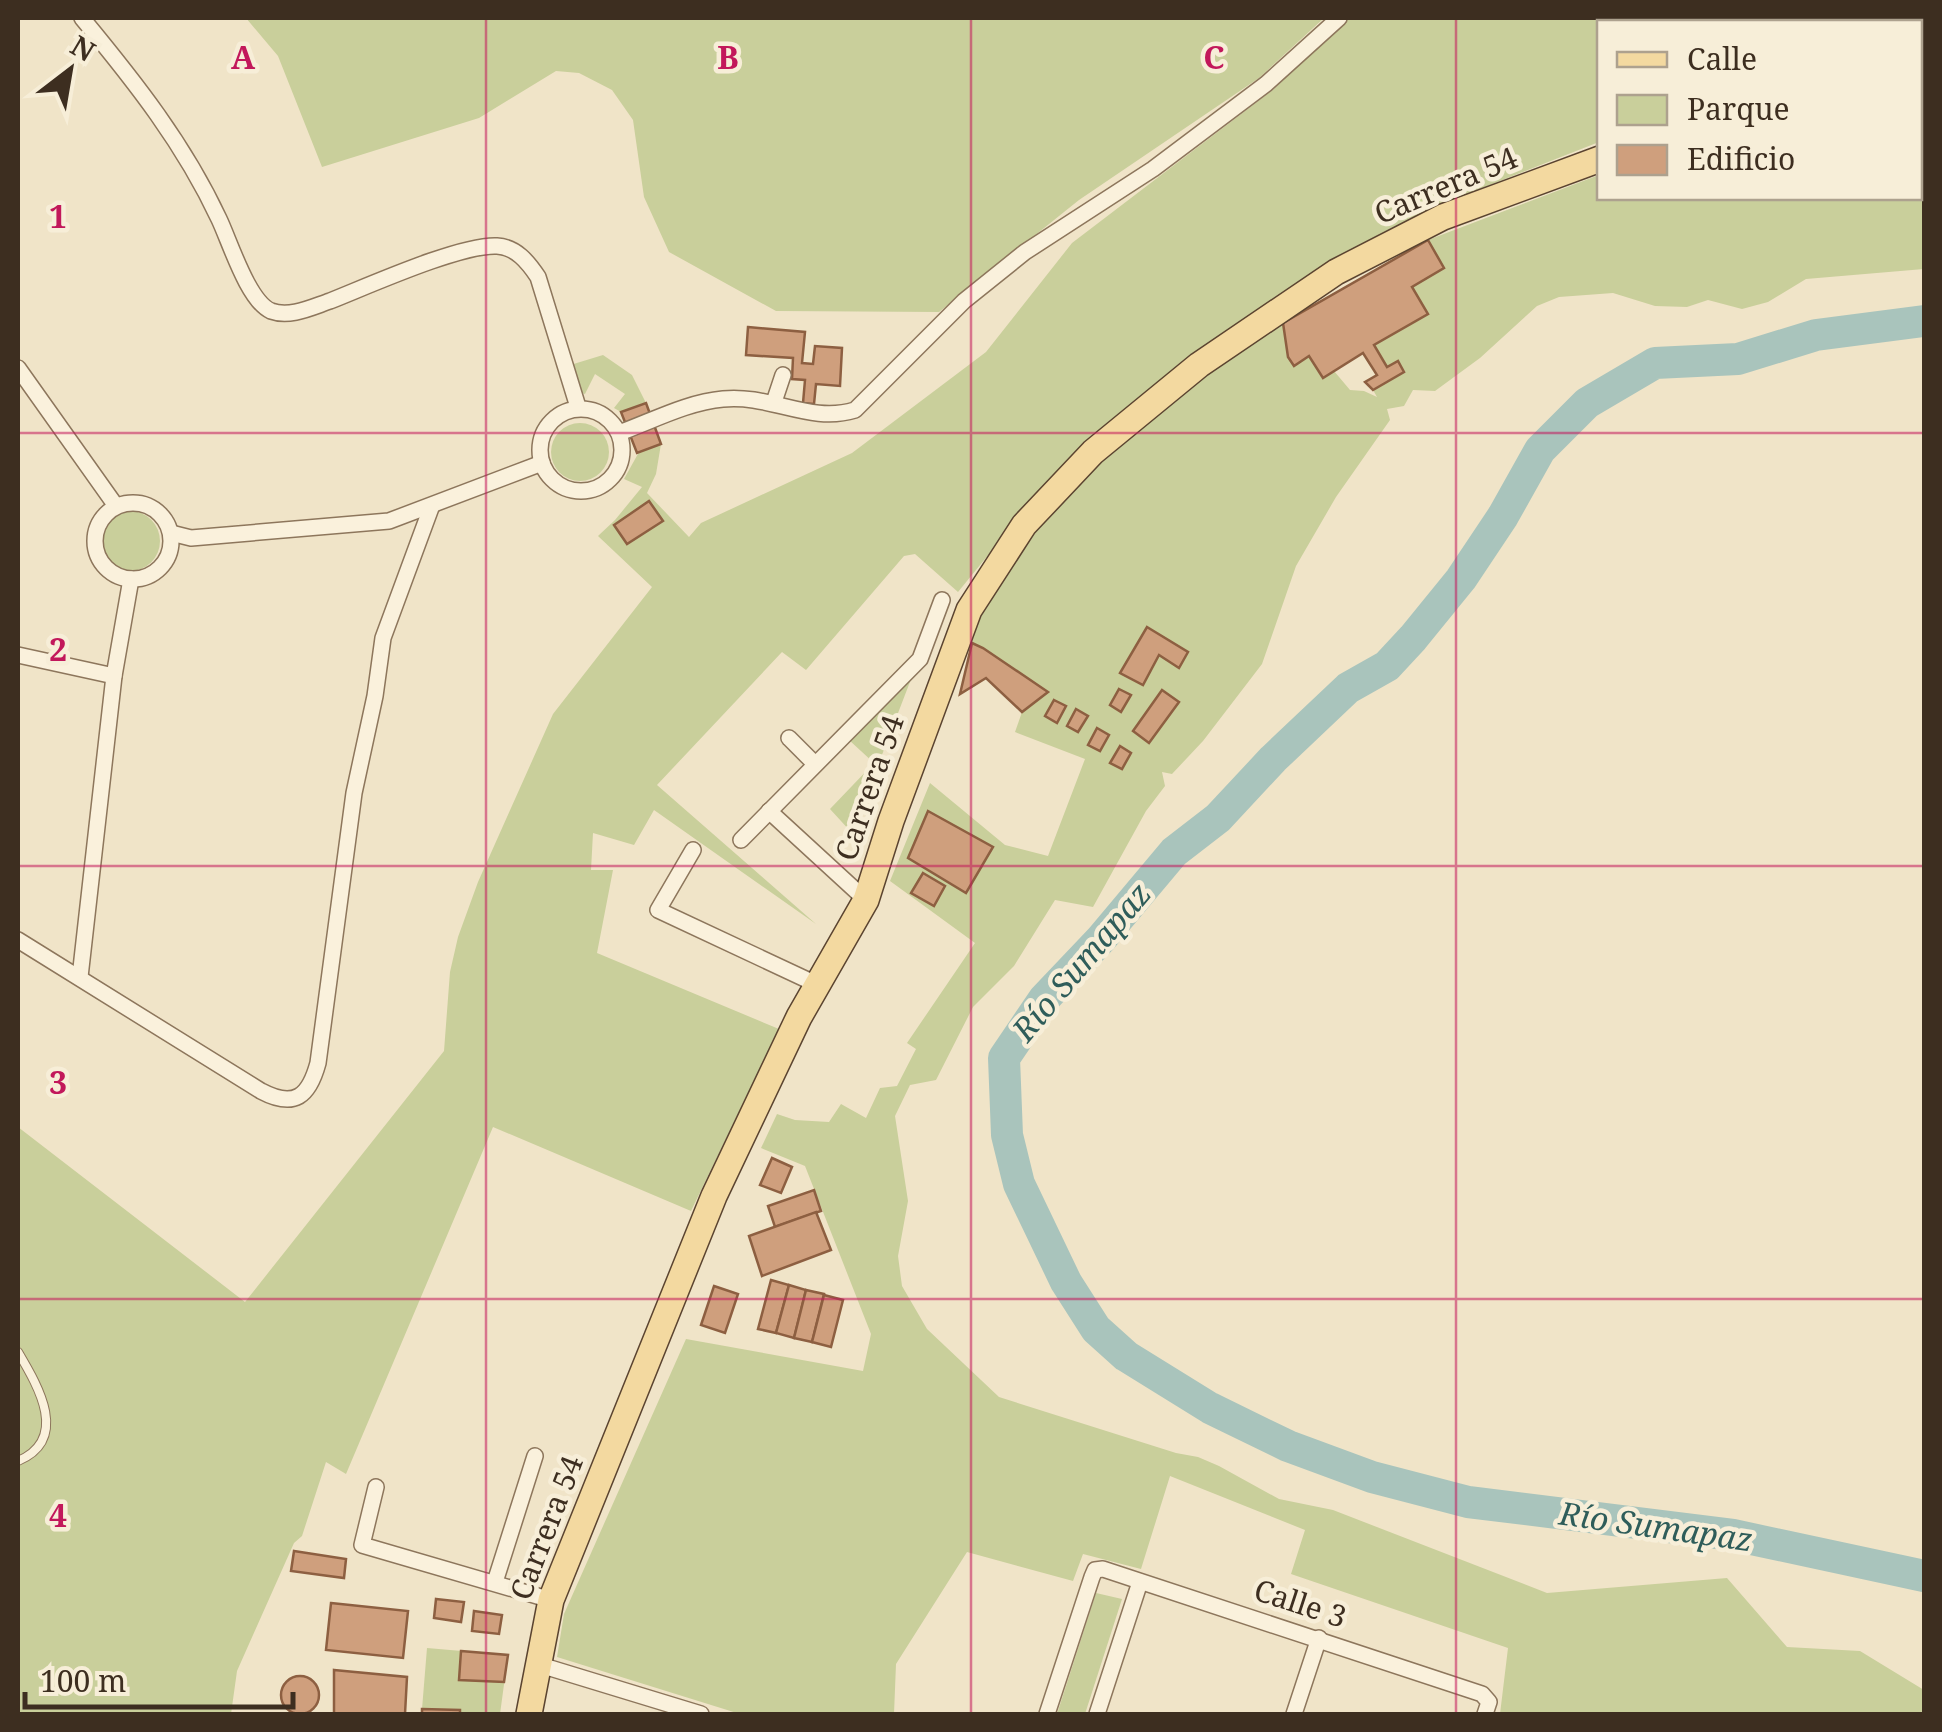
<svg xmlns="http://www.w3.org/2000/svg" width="1942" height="1732" viewBox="0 0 1942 1732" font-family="'Noto Serif',serif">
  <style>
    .green { fill: #c9cf9b }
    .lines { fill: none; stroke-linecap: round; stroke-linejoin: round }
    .river { stroke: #a9c4bc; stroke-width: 32 }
    .building { fill: #cf9f7d; stroke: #8d5f41; stroke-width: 2.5 }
    .lane-casing { stroke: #8d765c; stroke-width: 10 }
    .street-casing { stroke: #8d765c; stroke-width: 18 }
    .primary-casing { stroke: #5b4430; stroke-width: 28 }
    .lane { stroke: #faf1dc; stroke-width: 8 }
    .street { stroke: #faf1dc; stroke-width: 15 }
    .primary { stroke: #f3d9a0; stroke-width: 25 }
    .grid { fill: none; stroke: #c2185b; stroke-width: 2.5; stroke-opacity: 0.55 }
    .labels { text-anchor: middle; stroke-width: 9; stroke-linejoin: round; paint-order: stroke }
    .street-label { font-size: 30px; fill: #3d2e20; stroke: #f7eed8 }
    .water-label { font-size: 32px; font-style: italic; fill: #2f5d5a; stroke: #f7eed8 }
    .grid-label { font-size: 32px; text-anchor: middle; font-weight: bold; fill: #c2185b; stroke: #f7eed8; stroke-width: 9; stroke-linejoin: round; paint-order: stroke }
  </style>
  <rect width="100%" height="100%" fill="#f0e4c8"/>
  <g class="green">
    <polygon points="246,18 1324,18 1259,78 1079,200 939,312 776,311 669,252 644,197 633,120 612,90 579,73 556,71 479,118 322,167 278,56"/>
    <polygon points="1347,18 1814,18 1811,22 1600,22 1599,142 1441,204 1338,260 1020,516 958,592 915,554 904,556 806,670 782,652 657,785 816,924 654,810 634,845 593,833 591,870 613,870 597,953 779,1029 691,1211 493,1127 346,1474 326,1462 302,1536 294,1543 237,1671 231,1714 18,1714 18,1127 245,1302 444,1051 450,972 458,937 478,882 553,714 652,587 598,536 615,520 642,487 624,479 639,452 661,444 656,474 647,493 689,537 701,523 852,453 986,352 1072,243 1274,89"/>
    <polygon points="1903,18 1924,18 1924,269 1806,279 1768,302 1742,309 1708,300 1687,307 1655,306 1613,293 1559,297 1537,306 1480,358 1435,391 1413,390 1404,406 1387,409 1390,420 1336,497 1296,566 1262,664 1203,741 1172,774 1162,772 1165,786 1146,811 1093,907 1055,900 1014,966 973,1007 936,1080 910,1085 895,1116 908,1201 898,1256 902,1286 927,1329 999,1397 1176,1453 1198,1457 1219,1466 1279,1499 1333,1510 1547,1593 1727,1578 1787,1647 1860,1651 1924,1690 1924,1714 1500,1714 1508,1648 1291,1574 1305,1530 1170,1476 1141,1569 1083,1554 1073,1581 967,1552 896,1664 894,1714 740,1714 557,1657 564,1614 686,1339 863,1371 871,1334 805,1166 761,1148 777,1114 795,1120 829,1122 841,1104 866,1118 880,1088 897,1086 916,1049 907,1043 975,943 890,881 930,783 1005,845 1048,856 1085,759 1015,732 1022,712 1047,691 972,643 982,600 1072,483 1204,368 1283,323 1288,357 1294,365 1309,356 1322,378 1334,371 1350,390 1364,391 1377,397 1373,390 1404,372 1387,367 1374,345 1428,314 1412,287 1444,268 1428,240 1599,175 1600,198 1920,198 1920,22 1897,22"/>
    <polygon points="603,355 632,375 646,403 621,412 614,408 625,394 595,374 585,394 575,391 567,366"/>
    <circle cx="580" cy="452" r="29"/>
    <circle cx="130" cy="541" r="30"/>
    <polygon points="913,674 852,833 830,809 874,763 849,740"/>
    <polygon points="1096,1593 1122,1599 1085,1714 1057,1714"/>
    <polygon points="427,1648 508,1655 500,1714 460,1714 460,1710 422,1709"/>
  </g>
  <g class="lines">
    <polyline class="river" points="1924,321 1816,335 1738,359 1655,363 1587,403 1540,450 1503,516 1461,579 1413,638 1387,666 1348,688 1273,759 1218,818 1174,852 1101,939 1044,999 1004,1058 1007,1135 1019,1184 1066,1282 1096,1329 1126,1356 1210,1408 1288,1446 1372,1477 1468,1502 1733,1535 1924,1576"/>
  </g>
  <g class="building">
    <polygon points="1428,240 1444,268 1412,287 1428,314 1374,345 1387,367 1398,361 1404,372 1373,390 1365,382 1377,375 1363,353 1323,378 1309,356 1294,366 1288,357 1283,323"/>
    <polygon points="748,327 805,332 802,363 813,364 815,346 842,348 840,386 816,384 814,404 803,403 805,380 792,379 793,358 746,355"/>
    <polygon points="646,403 661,444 637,453 621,412"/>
    <polygon points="649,501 663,521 627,544 614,525"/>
    <polygon points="1147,627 1188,652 1179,668 1159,655 1143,685 1120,673"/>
    <polygon points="972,643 983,648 1048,692 1022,712 986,678 960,694"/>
    <polygon points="1119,689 1131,695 1121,712 1110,705"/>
    <polygon points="1162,690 1179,702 1149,743 1133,731"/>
    <polygon points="1054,700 1066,706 1057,723 1045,716"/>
    <polygon points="1076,709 1088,716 1078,732 1067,726"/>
    <polygon points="1097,728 1109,735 1100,751 1088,745"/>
    <polygon points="1120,746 1131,753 1122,769 1110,763"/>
    <polygon points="928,811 993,847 966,893 908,858"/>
    <polygon points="923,873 945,886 934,906 911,893"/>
    <polygon points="772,1158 792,1167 781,1193 760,1185"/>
    <polygon points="814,1190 821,1211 775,1227 768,1206"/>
    <polygon points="816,1212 831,1250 762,1276 749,1236"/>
    <polygon points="771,1280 789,1285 776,1333 758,1329"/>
    <polygon points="789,1285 806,1290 794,1338 776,1333"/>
    <polygon points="714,1286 738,1294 725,1333 701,1325"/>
    <polygon points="806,1290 824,1294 812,1342 794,1338"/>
    <polygon points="824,1295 843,1300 831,1347 812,1342"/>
    <polygon points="294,1551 346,1559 344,1578 291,1571"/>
    <polygon points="436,1599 464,1602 461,1622 434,1618"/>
    <polygon points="331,1603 408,1611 403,1658 326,1650"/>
    <polygon points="474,1611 502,1615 499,1634 472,1631"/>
    <polygon points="461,1651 508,1655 504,1682 459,1680"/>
    <polygon points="334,1670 407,1677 405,1714 334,1714"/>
    <circle cx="300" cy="1695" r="19"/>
    <polygon points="422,1709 460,1710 460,1714 422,1714"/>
  </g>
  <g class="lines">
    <defs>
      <path id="lane" d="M18,1352c20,34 52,87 0,109"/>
      <g id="street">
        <path d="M82,18c53,64 102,126 137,201 11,23 29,82 52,92 19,7 41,-4 59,-10 38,-15 131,-57 167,-55 19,1 31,16 41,31l40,130"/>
        <polyline points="1822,22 1825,18"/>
        <polyline points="18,368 116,506"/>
        <polyline points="774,402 783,375"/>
        <circle cx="581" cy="450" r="41"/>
        <path d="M619,433c33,-12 69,-31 104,-34 47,-5 87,25 132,11l109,-109 61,-49 128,-83 113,-85 73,-66"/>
        <circle cx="133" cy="541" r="38"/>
        <polyline points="171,533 191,538 389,521 542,463"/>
        <polyline points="18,655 114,676"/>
        <polyline points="789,738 815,764"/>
        <polyline points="769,811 866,900"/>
        <polyline points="741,840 920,659 942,600"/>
        <polyline points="693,850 658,910 816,984"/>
        <path d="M18,940l243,151c34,18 48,5 57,-28l36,-270 21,-97 8,-58 48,-130"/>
        <polyline points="80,977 114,676 131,579"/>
        <polyline points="376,1487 362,1545 551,1600"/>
        <polyline points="495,1582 535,1456"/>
        <polyline points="537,1664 701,1714"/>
        <polyline points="1047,1714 1092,1577 1095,1570 1103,1569 1482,1694 1489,1702 1485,1714"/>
        <polyline points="1097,1714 1140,1582"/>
        <polyline points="1294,1714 1319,1638"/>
      </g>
      <g id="primary">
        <polyline points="1874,22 1878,18"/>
        <polyline points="529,1714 551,1600 714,1196 799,1017 866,900 891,821 969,610 1024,525 1093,452 1199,365 1336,272 1443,217 1600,159"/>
      </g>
    </defs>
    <use href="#lane" class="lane-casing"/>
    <use href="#street" class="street-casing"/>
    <use href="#primary" class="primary-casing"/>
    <use href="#lane" class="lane"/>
    <use href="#street" class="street"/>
    <use href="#primary" class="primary"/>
  </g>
  <path class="grid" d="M486,18v1696M971,18v1696M1456,18v1696M18,433h1906M18,866h1906M18,1299h1906"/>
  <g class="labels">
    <g class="street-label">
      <text transform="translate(1446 186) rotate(-23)" y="10">Carrera 54</text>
      <text transform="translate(870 788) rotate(-71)" y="10">Carrera 54</text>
      <text transform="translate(547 1528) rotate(-69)" y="10">Carrera 54</text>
      <text transform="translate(1300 1604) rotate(18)" y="10">Calle 3</text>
    </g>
    <g class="water-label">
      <text transform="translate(1082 962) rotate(-50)" y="11">Río Sumapaz</text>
      <text transform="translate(1656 1527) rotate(8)" y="11">Río Sumapaz</text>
    </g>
  </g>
  <g class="grid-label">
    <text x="243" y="69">A</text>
    <text x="728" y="69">B</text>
    <text x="1214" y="69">C</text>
    <text x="58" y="228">1</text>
    <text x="58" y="661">2</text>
    <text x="58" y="1094">3</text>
    <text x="58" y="1527">4</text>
  </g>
  <rect width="1942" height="1732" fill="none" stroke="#3d2e20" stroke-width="40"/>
  <rect x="1597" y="20" width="325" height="180" fill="#f7eed8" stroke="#ada18e" stroke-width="2.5"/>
  <rect x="1617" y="52" width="50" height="15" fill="#f3d9a0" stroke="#ada18e" stroke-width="2.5"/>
  <text x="1687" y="70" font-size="30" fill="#3d2e20">Calle</text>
  <rect x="1617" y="95" width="50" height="30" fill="#c9cf9b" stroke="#ada18e" stroke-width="2.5"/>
  <text x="1687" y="120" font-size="30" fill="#3d2e20">Parque</text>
  <rect x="1617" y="145" width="50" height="30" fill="#cf9f7d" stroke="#ada18e" stroke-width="2.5"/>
  <text x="1687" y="170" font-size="30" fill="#3d2e20">Edificio</text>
  <g transform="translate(70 70) rotate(31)" stroke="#f7eed8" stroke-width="8" paint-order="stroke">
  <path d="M0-8L18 38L0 25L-18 38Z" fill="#3d2e20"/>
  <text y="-15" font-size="28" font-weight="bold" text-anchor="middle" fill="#3d2e20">N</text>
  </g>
  <path d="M25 1692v15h268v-15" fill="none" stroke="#3d2e20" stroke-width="5"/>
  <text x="40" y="1692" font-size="30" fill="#3d2e20" stroke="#f7eed8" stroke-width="8" paint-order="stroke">100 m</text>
</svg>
